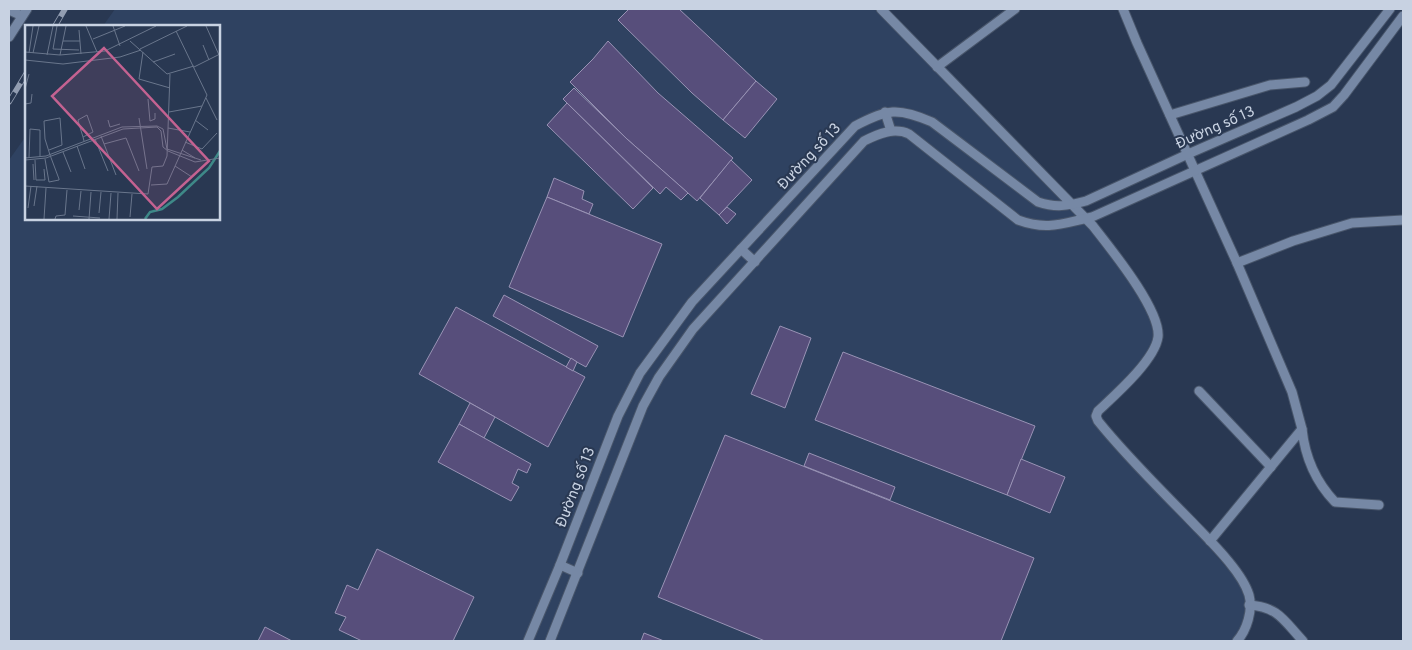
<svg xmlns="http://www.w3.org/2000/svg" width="1412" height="650" viewBox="0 0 1412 650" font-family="Overpass,sans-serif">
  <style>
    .built { fill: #2f4261 }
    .building { fill: #574e7b; stroke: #9993b5 }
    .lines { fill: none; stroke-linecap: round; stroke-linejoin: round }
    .minor-casing { stroke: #48556a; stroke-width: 11 }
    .minor { stroke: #7688a5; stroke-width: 9 }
    .rail-casing { stroke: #929db1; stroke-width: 5.5 }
    .rail { stroke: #293852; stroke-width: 4; stroke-dasharray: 11; stroke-linecap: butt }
    .labels { text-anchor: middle; stroke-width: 4; stroke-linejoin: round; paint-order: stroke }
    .street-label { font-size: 15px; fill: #c8d2e2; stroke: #293852 }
    .inset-river { fill: none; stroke: #3e8988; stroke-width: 2.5 }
    .inset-road { fill: none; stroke: #69768c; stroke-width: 1 }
    .view { fill: #c46291; fill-opacity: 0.15; stroke: #c46291; stroke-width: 2.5 }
    .inset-edge { fill: none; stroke: #c8d2e2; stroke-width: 2.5 }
  </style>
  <rect width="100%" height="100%" fill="#293852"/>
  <polygon class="built" points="115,9 875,9 1090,230 1114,259 1145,308 1152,322 1154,337 1145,356 1096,408 1092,416 1094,423 1113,447 1207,545 1238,581 1245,597 1245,616 1239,633 1231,641 9,641 9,160 26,136 26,219 219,219 219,26 103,26"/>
  <g class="building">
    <polygon points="629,9 679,9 756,81 723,120 692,93 618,20"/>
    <polygon points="608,41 658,93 733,158 697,201 627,139 570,82 593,59"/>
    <polygon points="756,81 777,99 745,138 723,120"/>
    <polygon points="574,88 627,139 688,193 681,200 666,187 660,194 567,103 563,99"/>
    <polygon points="567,103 653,188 633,209 547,125"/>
    <polygon points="731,160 752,180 719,215 700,198"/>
    <polygon points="554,178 584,191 582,199 593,204 589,214 547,197"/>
    <polygon points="547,197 662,244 623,337 509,287"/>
    <polygon points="727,207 736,214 727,224 719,215"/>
    <polygon points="504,295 598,346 586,367 493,316"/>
    <polygon points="456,307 585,377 548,447 419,374"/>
    <polygon points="780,326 811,338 785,408 751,394"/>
    <polygon points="843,352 1035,426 1007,495 815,420"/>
    <polygon points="571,358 577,362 573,371 566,367"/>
    <polygon points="470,403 495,417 484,438 459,424"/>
    <polygon points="459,424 531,464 527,473 518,469 512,483 519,487 511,501 438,462"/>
    <polygon points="725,435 1034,558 1001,641 765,641 658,597"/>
    <polygon points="809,453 895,487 890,500 804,466"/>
    <polygon points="1021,459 1065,477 1050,513 1007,495"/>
    <polygon points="377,549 474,597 453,641 362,641 339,630 346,617 335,613 347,585 358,590"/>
    <polygon points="265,627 292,641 258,641"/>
    <polygon points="644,633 664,641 641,641"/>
  </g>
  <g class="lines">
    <defs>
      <g id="minor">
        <path d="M881,9l212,217c17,22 68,84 65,111 -3,23 -43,58 -60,74l-2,5 2,5c28,35 61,67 93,100 17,18 51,50 58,74 4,15 -2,35 -12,46"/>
        <polyline points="1123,9 1137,43 1237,263 1292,392 1302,429 1210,541"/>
        <polyline points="9,10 22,16"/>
        <polyline points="9,37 27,9"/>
        <polyline points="937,67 1015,9"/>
        <polyline points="885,112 891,131"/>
        <polyline points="1170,115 1270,85 1305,82"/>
        <polyline points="741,249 755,262"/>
        <polyline points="1237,263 1293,241 1352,223 1403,220"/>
        <polyline points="1199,391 1271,467"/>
        <path d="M1302,429c3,28 13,52 33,73l44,3"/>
        <polyline points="560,565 578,573"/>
        <path d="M1249,605c30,2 35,16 54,36"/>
        <path d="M528,641l32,-76 58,-149 22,-43 52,-71 163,-176c32,-17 43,-19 77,-4l106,80c18,6 29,4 48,-1l102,-47 108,-47 21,-11 14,-11 59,-76"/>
        <path d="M550,641l93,-235 16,-29 34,-48 171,-188c14,-7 30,-14 45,-7l109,86c30,11 45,3 74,-3l216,-97 25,-13 11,-12 59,-79"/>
      </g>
    </defs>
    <use href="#minor" class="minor-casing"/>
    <use href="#minor" class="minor"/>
    <defs>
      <g id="rail">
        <polyline points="55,26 65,9"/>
        <polyline points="9,102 26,74"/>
      </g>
    </defs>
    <use href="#rail" class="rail-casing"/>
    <use href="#rail" class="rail"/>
  </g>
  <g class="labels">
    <g class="street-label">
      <text transform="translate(1215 127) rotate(-24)" y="5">Đường số 13</text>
      <text transform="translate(809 156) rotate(-47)" y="5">Đường số 13</text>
      <text transform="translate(575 487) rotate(-69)" y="5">Đường số 13</text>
    </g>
  </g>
  <g transform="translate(25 25)">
    <rect width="195" height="195" fill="#293852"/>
    <path class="inset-river" d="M120,194l5,-7 12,-3 16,-12 31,-29 11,-17"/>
    <path class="inset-road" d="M32,1l-4,23 26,1M61,1l11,26M88,1l7,20M181,1l13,29M54,5l2,24M68,14l32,-13M38,16h17M105,16l37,33 27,-8M178,20l6,15M115,24l47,-23M0,27l35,3 45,-4 51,-25M118,27l-4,27 31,9M4,28l4,-27M8,28l6,-27M22,30l6,-29M35,30l6,-29M0,35l38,4 57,-7 21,-7M128,37l22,-8M169,42l26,-13M0,64l4,-15M181,73l11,22M123,74l2,22 5,-2v-6M0,79l6,-1 1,-9M144,87l33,-6M114,93l8,51M83,95l2,7 10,-3M170,95l13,10M143,103l22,4M76,111l15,39M58,112l10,-5 -6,-17 -9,5 1,4 4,13 1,4M70,114l13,32M160,117l17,7 15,-16M79,119l22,-6 13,33M52,121l8,23M157,125l13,8M38,127l8,20M0,133l21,-2 76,-29 35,-1 6,3 4,20 34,11M4,133l1,-29 10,1v27M0,134v21M20,134l4,23 10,-2v-1l-9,-24 -5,-16 -1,-18 16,-3 2,27 -13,5M0,135l21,-2 77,-29 34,-2 4,4 2,16 5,4 27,11 25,-4M10,135l1,20h9l-1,-11M8,139l1,16M150,141l17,11M126,160l16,-1 40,-89 -31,-64M0,161l123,8 4,-27 11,-1 4,-10 3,-82M9,181l3,-20M3,183l3,-22M54,185l2,-19M74,188l2,-21M48,191l27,2M105,192l2,-23M19,194l2,-31M30,194l1,-3 9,-1 2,-25M64,194l2,-27M84,194l2,-26M92,194l1,-26"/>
    <path class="view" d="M79,23l105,113 -52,48 -105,-113z"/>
    <rect width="195" height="195" class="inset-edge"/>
  </g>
  <rect width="1412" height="650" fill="none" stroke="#c8d2e2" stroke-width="20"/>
</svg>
